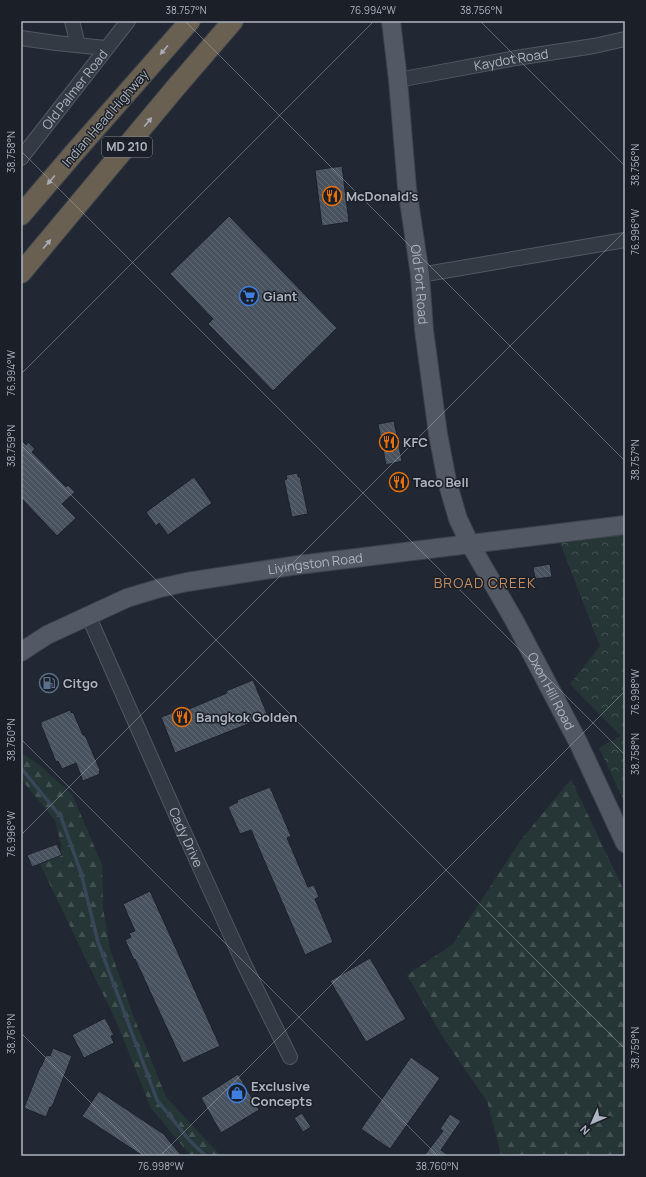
<svg xmlns="http://www.w3.org/2000/svg" width="646" height="1177" font-family="Manrope,sans-serif">
  <defs>
    <pattern id="forest-firs" width="22" height="20" patternUnits="userSpaceOnUse"><rect width="22" height="20" fill="#263636"/><path d="M5 1l3.5 6h-7zM16 11l3.5 6h-7z" fill="#435151"/></pattern>
    <pattern id="park-crowns" width="20" height="18" patternUnits="userSpaceOnUse"><rect width="20" height="18" fill="#263636"/><path d="M2 6a3 3 0 1 1 6 0M12 15a3 3 0 1 1 6 0" fill="none" stroke="#435151"/></pattern>
    <pattern id="building-back-hatch" width="6" height="6" patternUnits="userSpaceOnUse"><rect width="6" height="6" fill="#49525f"/><path d="M-1 5l2 2M0 0l6 6M5-1l2 2" fill="none" stroke="#616974"/></pattern>
  </defs>
  <rect width="100%" height="100%" fill="#212833"/>
  <path fill="url(#forest-firs)" d="M21,753L37,763L72,794L102,865L103,908L110,949L133,1015L166,1097L215,1150L223,1156H191L151,1108L117,1023L40,864L62,849L55,820L21,779Z
    M571,779L625,893V1156H501L500,1150L487,1101L444,1039L407,975L452,945L521,840Z"/>
  <path fill="url(#park-crowns)" d="M625,532V803L599,748L621,736L570,684L600,646L559,540Z"/>
  <g fill="none" stroke-linecap="round" stroke-linejoin="round">
    <path stroke="#38465a" stroke-width="3.5" d="M21,768L61,817L81,873L98,942L157,1100L190,1141L206,1156"/>
  </g>
  <path fill="url(#building-back-hatch)" stroke="#1c212a" d="M342,166L349,222L322,226L315,170Z
    M229,216L337,328L273,391L208,324L213,319L170,274Z
    M394,421L402,461L386,465L378,424Z
    M21,440L26,445L28,442L35,449L32,452L66,487L68,485L75,492L62,504L76,518L57,536L21,498Z
    M298,473V477H300L308,514L292,517L284,480L287,479L286,475Z
    M194,477L212,503L168,535L159,523L156,526L146,512Z
    M550,564L552,577L535,579L533,567Z
    M52,674L58,686L46,692L40,680Z
    M253,680L268,716L175,753L161,717L188,707L189,709L227,693L226,691Z
    M70,710L71,713L73,712L83,735H85L100,770L99,771L100,774L83,781L76,763L62,769L58,761L56,762L41,725V722Z
    M270,787L291,836L287,838L308,887L314,885L319,897L315,899L333,942L305,955L251,830L240,834L228,807L238,802L237,800Z
    M57,844L62,855L32,867L27,855Z
    M150,891L220,1046L183,1063L135,959L134,960L125,940L131,937L129,933L135,931L123,904Z
    M370,958L406,1019L366,1042L330,981Z
    M105,1018L114,1035L111,1036L114,1043L84,1058L72,1035Z
    M53,1048L72,1056L52,1107H50L46,1117L24,1108L40,1067H41L46,1055L50,1056Z
    M411,1057L440,1078L390,1149L361,1129Z
    M238,1074L259,1110L221,1133L201,1098Z
    M99,1091L165,1135V1136L182,1156H143L82,1116Z
    M302,1113L311,1127L303,1132L294,1118Z
    M450,1114L461,1121L441,1150L449,1156H424L443,1131L440,1129Z"/>
  <g fill="none" stroke-linecap="round" stroke-linejoin="round">
    <g stroke="#515862" stroke-width="16">
      <g id="minor">
        <path d="M72,21L78,45"/>
        <path d="M21,38L56,43L106,48"/>
        <path id="s1" d="M398,80L516,58L594,46L625,39"/>
        <path id="s2" d="M21,158L128,21"/>
        <path d="M420,275L625,240"/>
        <path id="s3" d="M88,615L178,819L243,962L290,1057"/>
      </g>
    </g>
    <g stroke="#3d434d" stroke-width="20">
      <g id="major">
        <path id="s4" d="M391,21L398,80L407,188L420,275L424,330L438,434L447,481L458,519L470,544L514,620L578,742L625,843"/>
        <path id="s5" d="M21,652L47,635L127,598L160,588L187,582L298,565L625,525"/>
      </g>
    </g>
    <g stroke="#3c424b" stroke-width="22">
      <path id="highway" d="M21,215L74,153L190,21
        M21,273L177,86L233,21"/>
    </g>
    <use href="#minor" stroke="#343a44" stroke-width="14"/>
    <use href="#major" stroke="#525964" stroke-width="18"/>
    <use href="#highway" stroke="#696052" stroke-width="20"/>
  </g>
  <defs><path id="oneway-solid" d="M-6-.8H1V-3.2L6.5 0L1 3.2V.8H-6Z"/></defs>
  <g fill="#a7acb6">
    <use href="#oneway-solid" transform="translate(164 50) rotate(131)"/>
    <use href="#oneway-solid" transform="translate(148 122) rotate(-50)"/>
    <use href="#oneway-solid" transform="translate(51 180) rotate(130)"/>
    <use href="#oneway-solid" transform="translate(47 244) rotate(-50)"/>
  </g>
  <path fill="none" stroke="#aeb5c1" stroke-width="1" stroke-opacity="0.45" d="M185,21L625,461M480,21L625,166M21,151L625,755M21,374L374,21M21,445L625,1049M21,739L438,1156M21,835L625,231M21,1033L144,1156M160,1156L625,691M621,1156L625,1152"/>
  <defs>
    <g id="restaurant-ring" transform="scale(1)"><circle r="9.5" fill="#1a1f28" stroke="#e8710a" stroke-width="1.5"/><path d="M-5-6h1v4h1v-4h1v4h1v-4h1v5L-1.5 .5V6h-2V.5L-5-1ZM5-6V6H3V1.5H1.5Q1.5-4 5-6Z" fill="#e8710a"/></g>
    <g id="supermarket-ring" transform="scale(1)"><circle r="9.5" fill="#1a1f28" stroke="#3f7fe0" stroke-width="1.5"/><path d="M-6-5.5h2.5l.6 2H6L4.5 2H-2.5L-4.4-4H-6ZM-1.5 3.2a1.3 1.3 0 1 0 .1 0ZM3 3.2a1.3 1.3 0 1 0 .1 0Z" fill="#3f7fe0"/></g>
    <g id="fuel-ring" transform="scale(1)"><circle r="9.5" fill="#1a1f28" stroke="#5c6f8a" stroke-width="1.5"/><path d="M-5.5-6h7V0h2V4h1.3V-2.5L3-4.5l.8-.8L6-3V5H2.5V1h-1V6h-7ZM-4.2-4.7v3.2H.2V-4.7Z" fill="#5c6f8a"/></g>
    <g id="shop-ring" transform="scale(1)"><circle r="9.5" fill="#1a1f28" stroke="#3f7fe0" stroke-width="1.5"/><path d="M-5-2.5h2.3a2.7 3.5 0 0 1 5.4 0H5L5.5 6h-11ZM-1.5-2.5h3a1.5 2.3 0 0 0-3 0Z" fill="#3f7fe0"/></g>
  </defs>
  <g fill-rule="evenodd">
    <use href="#restaurant-ring" x="332" y="196"/>
    <use href="#supermarket-ring" x="249" y="296"/>
    <use href="#restaurant-ring" x="389" y="442"/>
    <use href="#restaurant-ring" x="399" y="482"/>
    <use href="#fuel-ring" x="49" y="683"/>
    <use href="#restaurant-ring" x="182" y="717"/>
    <use href="#shop-ring" x="237" y="1093"/>
  </g>
  <g text-anchor="middle" stroke-width="3" stroke-linejoin="round" paint-order="stroke">
    <rect fill="#1a1f28" stroke="#828893" stroke-width="1" x="102" y="137" width="50" height="20" rx="3"/>
    <g font-size="12" font-weight="bold" fill="#aeb5c1">
      <text x="127" y="151">MD 210</text>
    </g>
    <g font-size="13" fill="#aeb5c1" stroke="#1a1f28">
      <text dy="5" stroke="none"><textPath href="#s1" startOffset="115">Kaydot Road</textPath></text>
      <text dy="5" stroke="none"><textPath href="#s2" startOffset="87">Old Palmer Road</textPath></text>
      <text transform="translate(105 118) rotate(-49)" y="5">Indian Head Highway</text>
      <text dy="5" stroke="none"><textPath href="#s4" startOffset="265">Old Fort Road</textPath></text>
      <text dy="5" stroke="none"><textPath href="#s5" startOffset="311">Livingston Road</textPath></text>
      <text dy="5" stroke="none"><textPath href="#s4" startOffset="699">Oxon Hill Road</textPath></text>
      <text dy="5" stroke="none"><textPath href="#s3" startOffset="243">Cady Drive</textPath></text>
    </g>
    <g font-size="13" font-weight="bold" fill="#aeb5c1" stroke="#1a1f28" text-anchor="start">
      <text x="346" y="201">McDonald's</text>
      <text x="263" y="301">Giant</text>
      <text x="403" y="447">KFC</text>
      <text x="413" y="487">Taco Bell</text>
      <text x="63" y="688">Citgo</text>
      <text x="196" y="722">Bangkok Golden</text>
      <text x="251" y="1091">Exclusive<tspan x="251" dy="15">Concepts</tspan></text>
    </g>
    <g font-size="14" letter-spacing="1" fill="#c58f64" stroke="#1a1f28">
      <text x="485" y="588">BROAD CREEK</text>
    </g>
  </g>
  <rect width="646" height="1177" fill="none" stroke="#1a1f28" stroke-width="44"/>
  <g transform="translate(592 1123) rotate(225)" stroke="#1a1f28" stroke-width="3" paint-order="stroke">
  <path d="M0-3L7 15L0 10L-7 15Z" fill="#aeb5c1"/>
  <text y="-6" font-size="11" font-weight="bold" text-anchor="middle" fill="#aeb5c1">N</text>
  </g>
  <rect x="22" y="22" width="602" height="1133" fill="none" stroke="#aeb5c1" stroke-width="1.5"/>
  <g font-size="10" text-anchor="middle" fill="#aeb5c1">
    <text x="186" y="14">38.757°N</text>
    <text x="373" y="14">76.994°W</text>
    <text x="481" y="14">38.756°N</text>
    <text transform="translate(11 152) rotate(-90)" y="4">38.758°N</text>
    <text transform="translate(635 165) rotate(-90)" y="4">38.756°N</text>
    <text transform="translate(635 232) rotate(-90)" y="4">76.996°W</text>
    <text transform="translate(11 373) rotate(-90)" y="4">76.994°W</text>
    <text transform="translate(11 446) rotate(-90)" y="4">38.759°N</text>
    <text transform="translate(635 460) rotate(-90)" y="4">38.757°N</text>
    <text transform="translate(635 692) rotate(-90)" y="4">76.998°W</text>
    <text transform="translate(11 740) rotate(-90)" y="4">38.760°N</text>
    <text transform="translate(635 754) rotate(-90)" y="4">38.758°N</text>
    <text transform="translate(11 834) rotate(-90)" y="4">76.996°W</text>
    <text transform="translate(11 1034) rotate(-90)" y="4">38.761°N</text>
    <text transform="translate(635 1048) rotate(-90)" y="4">38.759°N</text>
    <text x="161" y="1170">76.998°W</text>
    <text x="437" y="1170">38.760°N</text>
  </g>
</svg>
